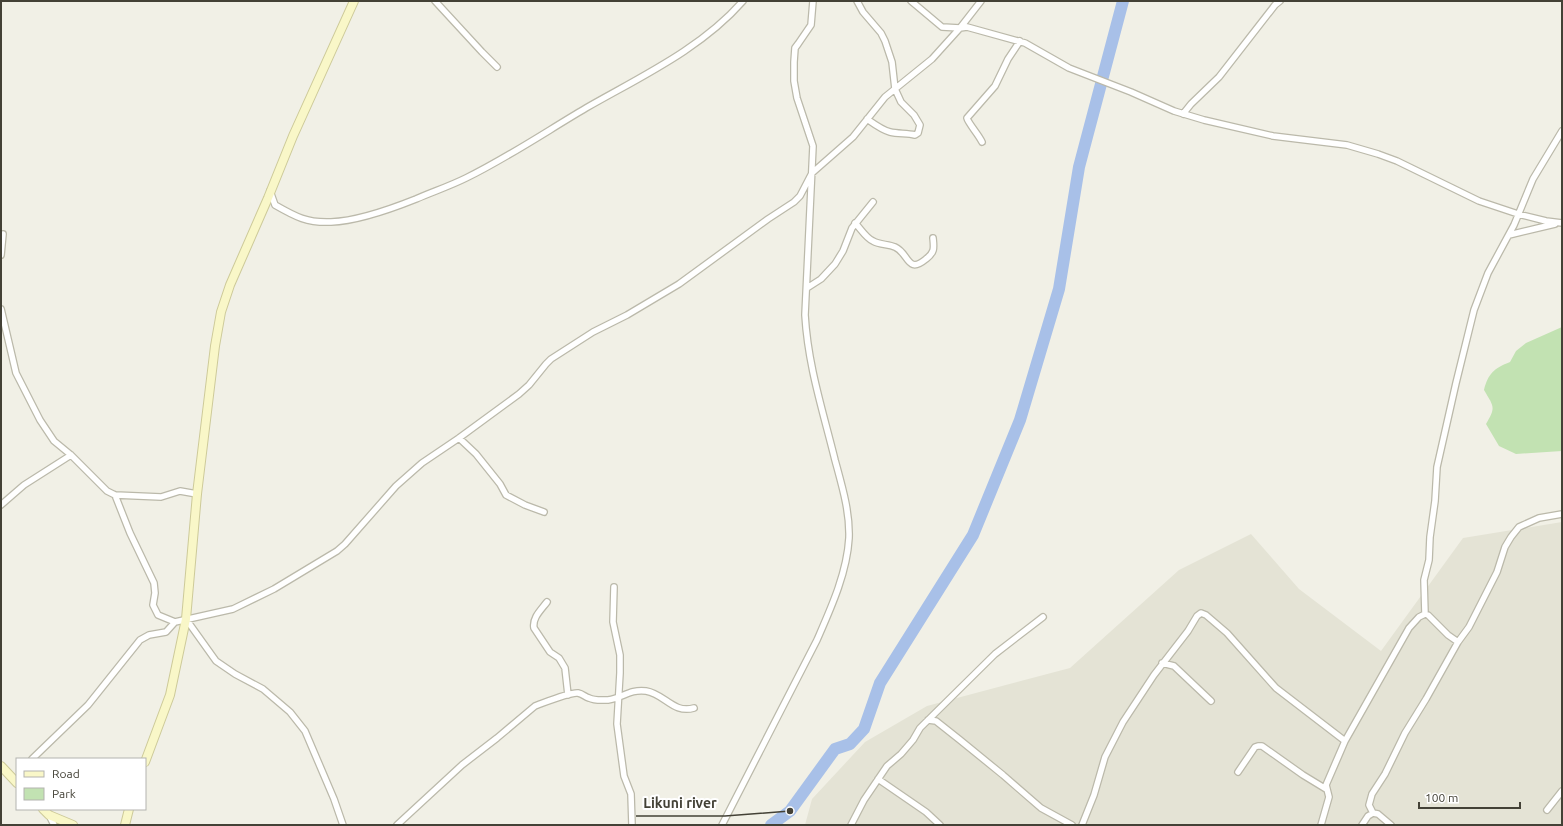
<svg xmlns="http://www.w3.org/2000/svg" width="1563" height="826" font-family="Ubuntu,sans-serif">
  <rect width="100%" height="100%" fill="#f1f0e6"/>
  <path fill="#e4e3d5" d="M1562,522V825H805L812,799L865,742L927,706L1070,668L1179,570L1251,534L1299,589L1381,651L1463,538Z"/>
  <path fill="#c2e2b2" d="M1562,327V451L1516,454L1499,446L1486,424C1496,407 1494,407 1484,390C1488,374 1494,368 1510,362L1516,351L1526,343Z"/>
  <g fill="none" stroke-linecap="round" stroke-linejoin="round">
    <path stroke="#a8c0e8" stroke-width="12" d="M771,825L790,811L835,749L850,744L864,729L880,683L973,535L1020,420L1059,289L1079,167L1123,1"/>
    <g stroke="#bbb9aa" stroke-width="8">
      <path id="street" d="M435,1L482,52L497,67
        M857,1L863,12L881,33L885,41L892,62L895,89L901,102L914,115L920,125L918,133L915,135C907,133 898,134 890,132C882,130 874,124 867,119
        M911,1L942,27L960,28L981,1
        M1183,114L1191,104L1219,77L1275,5L1280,1
        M982,142C979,135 968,123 967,118L995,86L1008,59L1020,41
        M270,191L275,205C296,217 307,223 331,222C358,221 391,209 416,199C432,192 450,186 466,178C507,158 547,131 586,108C640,77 701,49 743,1
        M855,223C861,229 866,238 873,241C880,245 888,244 895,247C909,253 907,275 926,259C935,252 934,248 933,238
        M1509,235L1555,224
        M1,255L3,234
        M807,288L821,279L835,264L843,251L852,228L873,202
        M1,309L16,373L40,420L54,441L71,455L107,491L115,495L161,497L180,491L197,494
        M459,438L476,454L500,484L506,495L525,505L544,512
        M115,495L130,533L154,583L155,593L153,605L158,615L175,622L233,609L274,589L337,551L345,544L396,486L422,463L459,438L519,394L529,385L546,364L551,359L593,332L627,315L679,284L768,219L794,202L800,196L812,173L853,137L885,97L932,59L960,28L967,27L1025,43L1069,68L1131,92L1174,111L1204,120L1273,136L1347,145L1378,154L1397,161L1479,201L1518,214L1546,221L1562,223
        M1,505L24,485L71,455
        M614,587L613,622L620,655V673L617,724L624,776L631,794L632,825
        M547,602C541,610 532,618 534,628L550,652L559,658L565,668L568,695
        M1425,614L1424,580L1429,560L1430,537L1435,501L1437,467L1456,383L1474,310L1488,273L1514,225L1533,179L1562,131
        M186,619L216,661L235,674L263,689L290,712L305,731L334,799L343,825
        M1162,663L1174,666L1211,701
        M928,720L936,721L960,740L1003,775L1041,808L1072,825
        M1345,741L1409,628L1419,617L1425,614L1428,615L1448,635L1458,642
        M32,759L88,705L140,640L149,635L166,632L175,622
        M1238,772L1255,747L1258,746H1262L1303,775L1326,789
        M878,779L926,812L940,825
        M1547,810L1562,791
        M1373,813L1369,805L1372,794L1385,774L1405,733L1426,699L1458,642L1469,627L1497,572L1505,547L1511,537L1519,527L1539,518L1562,514
        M49,815L54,825
        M397,825L462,765L497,738L535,706L540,704C548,701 571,692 578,693C583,694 585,697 589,698C595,701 602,700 608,700C623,698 629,689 646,691C665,694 673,714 694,708
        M722,825L817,640C831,608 847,573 849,538C850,512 842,486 835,460C823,411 808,366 805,315L813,146L797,98L794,81V62L795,48L798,44L811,25L813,1
        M851,825L864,800L887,766L901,754L913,740L920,728L995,654L1043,617
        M1082,825L1094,795L1105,757L1123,722L1154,675L1188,631L1197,616L1201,613L1206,615L1227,633L1276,688L1345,741L1326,785L1329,797L1321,825
        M1362,825L1368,816L1373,813L1378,814L1391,825"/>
    </g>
    <g stroke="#cdca99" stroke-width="10">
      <path id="secondary" d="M145,762L170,695L186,619L197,494L215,346L221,312L230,285L268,198L293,136L354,1
        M1,766L17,783
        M43,809L49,815L73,825
        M125,825L129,809"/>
    </g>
    <use href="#street" stroke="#fff" stroke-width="5.5"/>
    <use href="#secondary" stroke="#f9f7c8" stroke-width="8"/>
  </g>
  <path fill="none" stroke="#434136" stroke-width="1.5" d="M790 811L725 816H636"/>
  <circle fill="#434136" stroke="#fff" stroke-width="1.5" cx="790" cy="811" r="4"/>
  <g font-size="14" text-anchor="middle" font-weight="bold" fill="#434136" stroke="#fff" stroke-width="4" stroke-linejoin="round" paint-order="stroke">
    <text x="680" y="808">Likuni river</text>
  </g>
  <rect width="1563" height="826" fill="none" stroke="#434136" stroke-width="4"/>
  <rect x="16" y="758" width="130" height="52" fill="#ffffff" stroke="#b4b3af"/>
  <rect x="24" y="771" width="20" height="6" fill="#f9f7c8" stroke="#b4b3af"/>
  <text x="52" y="778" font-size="12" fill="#434136">Road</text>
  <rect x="24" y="788" width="20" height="12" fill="#c2e2b2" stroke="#b4b3af"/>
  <text x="52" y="798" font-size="12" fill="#434136">Park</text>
  <path d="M1419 802v6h101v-6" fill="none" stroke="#434136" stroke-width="2"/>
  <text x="1425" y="802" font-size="12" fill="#434136" stroke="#ffffff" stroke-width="3" paint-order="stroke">100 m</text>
</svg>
